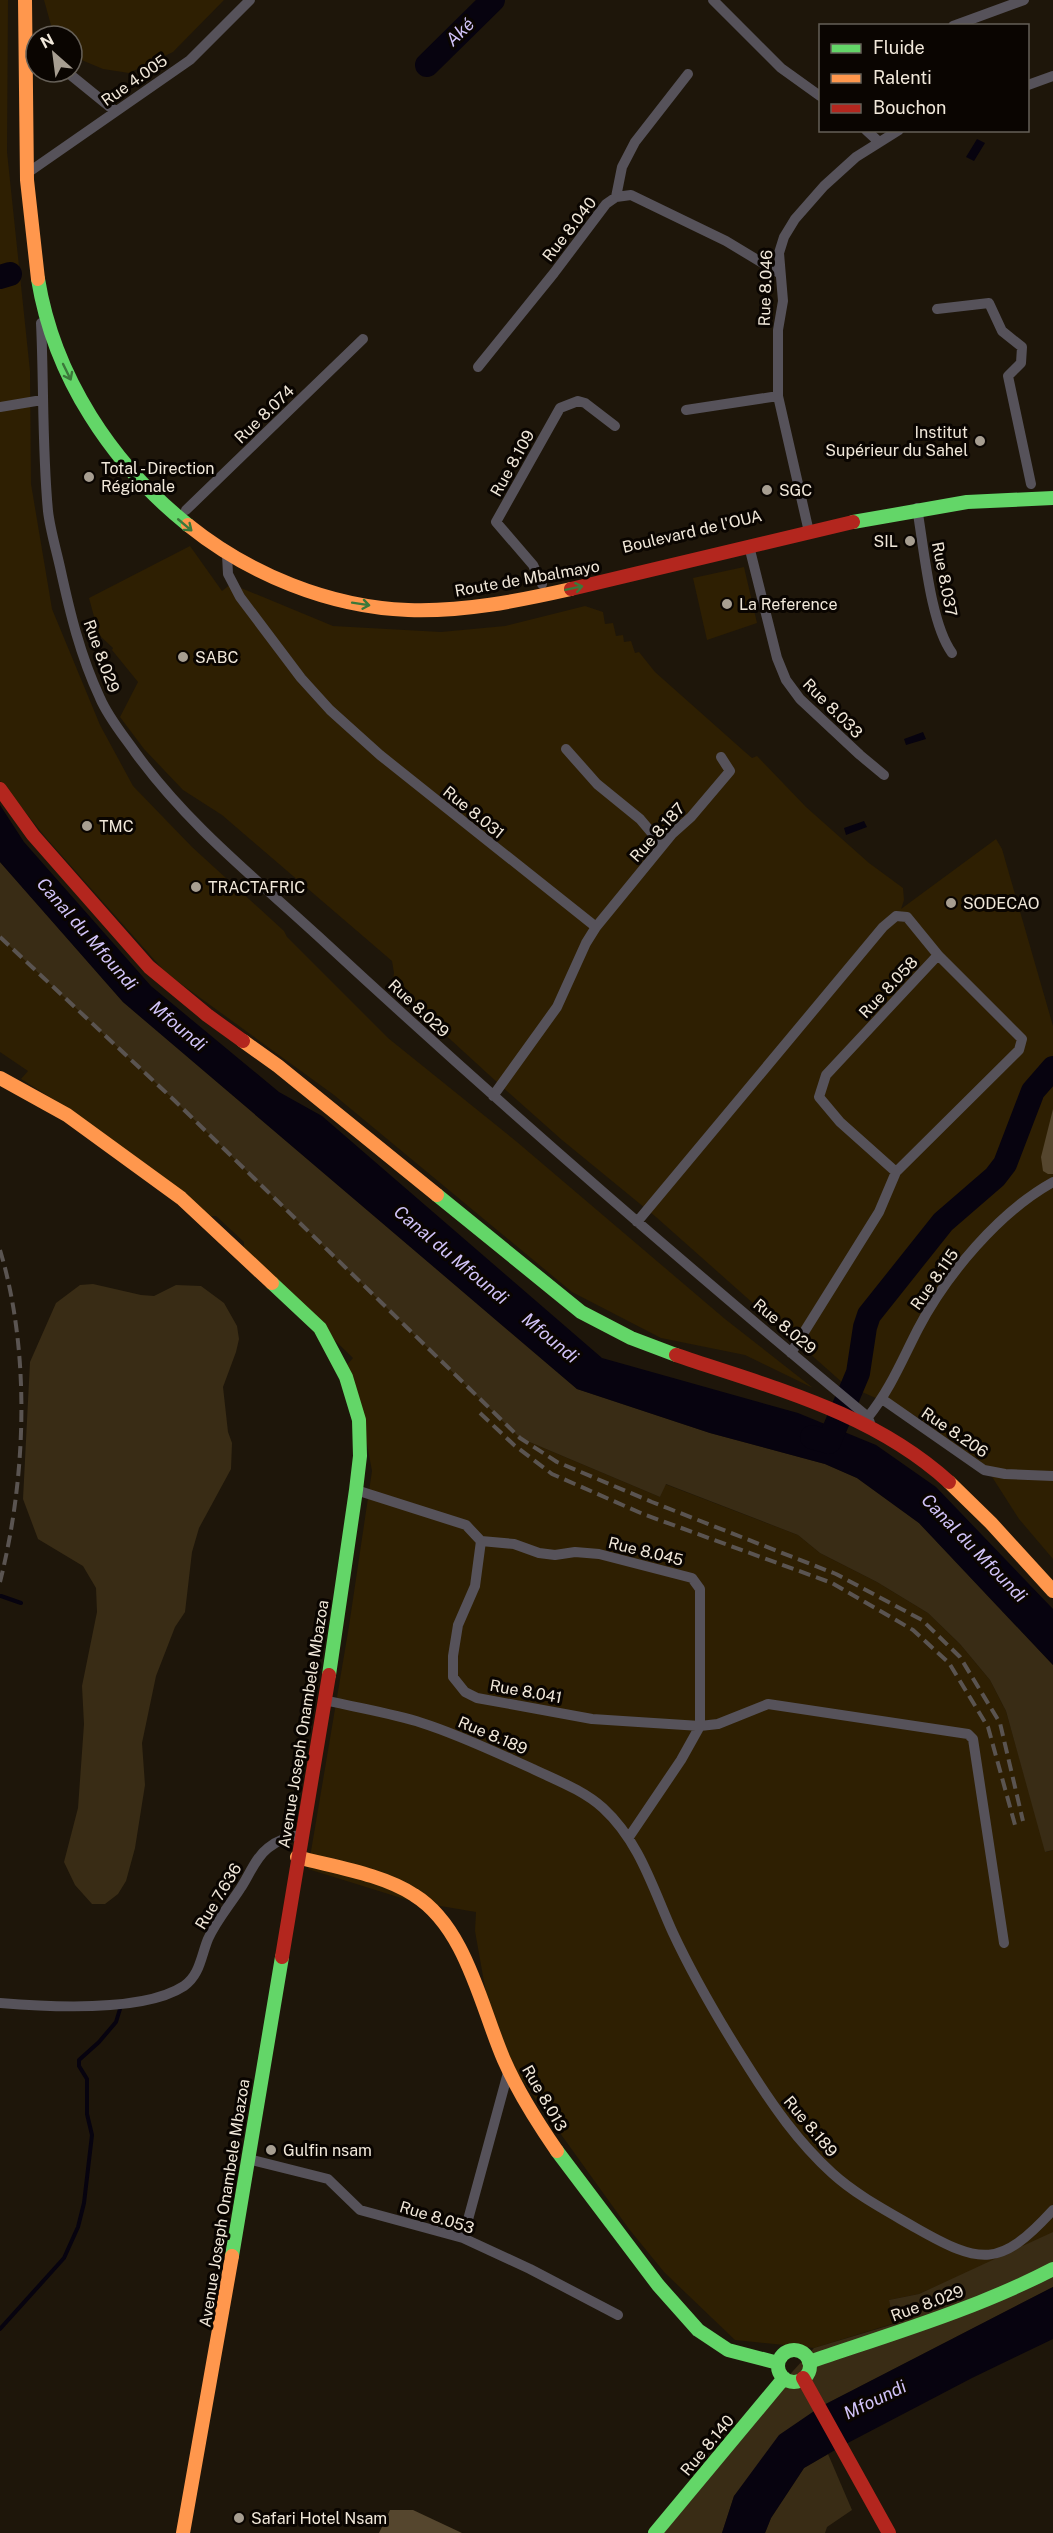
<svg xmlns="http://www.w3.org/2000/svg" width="1053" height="2533" font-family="'Public Sans',sans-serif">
  <rect width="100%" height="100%" fill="#1e160a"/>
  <path fill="#2e1f02" d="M0,0H8L7,152L30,371L31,484L52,609L100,725L133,786L192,847L284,931L287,937L388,1038L517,1142L725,1319L813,1388L745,1355L661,1338L572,1292L334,1095L166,973L47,839L0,781Z
    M44,0H224L173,52L129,73L103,69L72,56V36H54Z
    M190,546L222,591L236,580L241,588L333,626L441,632L505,626L585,606L603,612L605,624L613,623L616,636L623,635L624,642L631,641L635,653L639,652L655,672L745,752L752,758L757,756L806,807L869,863L903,888L904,900L901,909L996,839L1002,849L1053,1026V1559L1019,1519L987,1469L914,1415L844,1384L656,1217L562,1140L499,1084L392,986L394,973L392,961L222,815L183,790L144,749L120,717L138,682L112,650L113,648L99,635L89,598Z
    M744,567L757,623L707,640L693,578Z
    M0,937L175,1101L520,1438L660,1497L665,1484L798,1535L820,1553L877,1582L928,1613L960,1644L990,1680L1006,1711L1046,1852L1053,1850V2232L1051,2235L919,2294L889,2300L895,2323L814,2348L735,2340L664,2272L629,2229L519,2076L492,2027L475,1931L476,1912L411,1901L308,1869L349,1626L372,1471L367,1444L346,1366L353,1358L244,1252V1242L216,1216H205L75,1113L21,1079L28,1071L0,1052Z"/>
  <path fill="#392c15" d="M0,862L123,1002L577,1389L710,1433L825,1464L857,1478L919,1523L1053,1665V1850L1045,1852L1006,1711L990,1680L960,1644L928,1613L877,1582L820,1553L798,1535L666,1484L660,1497L520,1438L175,1101L0,937Z
    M93,1284L141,1295L154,1296L176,1285L201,1286L224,1303L237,1326L239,1339L236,1352L223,1387L228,1432L232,1443L231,1469L199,1528L192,1552L185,1612L175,1627L156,1676L142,1743L145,1785L135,1848L126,1881L118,1894L105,1904H92L75,1885L64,1862L78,1808L84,1724L82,1686L97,1612L96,1588L83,1566L38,1539L23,1499L30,1362L56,1303L80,1285Z
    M1053,2232V2287L820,2407L734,2496L722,2533H655L753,2415L814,2348L894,2324L889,2300L919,2294Z
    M828,2454L852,2510L827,2527L825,2533H765L771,2518L804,2468Z"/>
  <path fill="#55462e" d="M1053,1109V1174H1048L1043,1171L1041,1157Z
    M390,2510H413L462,2533H379Z"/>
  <path fill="#07030f" d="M977,139L985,143L974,161L966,157Z
    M923,732L926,739L906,745L904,739Z
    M0,805L24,842L151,986L279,1092L322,1116L602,1358L798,1413L876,1445L936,1487L1053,1609V1665L919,1523L857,1478L825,1464L710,1433L577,1389L123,1002L0,862Z
    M864,821L867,827L846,835L844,828Z
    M1053,2287V2339L972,2378L842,2446L804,2468L771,2518L765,2533H722L734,2496L779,2435L820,2407Z"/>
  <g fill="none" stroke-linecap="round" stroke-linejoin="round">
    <path stroke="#07030f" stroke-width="4" d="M1,1596L21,1603
      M0,2329L64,2258L78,2227L84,2203L92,2135L87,2114V2079L79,2066V2060L99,2042L116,2022L120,2009"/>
    <path stroke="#07030f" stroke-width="24" d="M427,65L493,0
      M0,277L10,274
      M812,1437L829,1442L858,1373L865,1327L869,1315L943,1222L995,1177L1005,1164L1033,1091L1053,1068"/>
    <path stroke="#56525a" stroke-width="10" d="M713,0L781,68L820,96
      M953,26L1024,0
      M67,72L115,111
      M1028,85L1053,76
      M866,130L879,142
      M26,174L190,60L250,0
      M616,197L622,167L635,142L688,74
      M937,309L989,303L1002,331L1022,347L1021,363L1008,376L1031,484
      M41,323C44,385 42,448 48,511C50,529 56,549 60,567C70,613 80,655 100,698C108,717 123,735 135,752C187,824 254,877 318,936C497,1102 680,1261 868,1417L871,1426
      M478,367L554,273L606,204L616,197L631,195L726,241L779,273
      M0,407L42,400
      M686,410L778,396
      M917,508C924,547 930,623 952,653
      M186,510L363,339
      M809,532L778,396V330L783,301L779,253L784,237L795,219L824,186L856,157L899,130
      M749,546L777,658L786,680L800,699L860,755L884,775
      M227,555L228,574L240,597L301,678L330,710L380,755L596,927L586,943L557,1007L493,1096
      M542,584L533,565L496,522L560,408L578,401L585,403L615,426
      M566,749L597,784L640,819L662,845
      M596,927L672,834L691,817L730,771L721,757
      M896,1172L1019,1050L1022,1039L938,955
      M637,1222L883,927L896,916L907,917L938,955L826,1075L819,1097L840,1122L896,1172L879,1212L791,1353
      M882,1399L984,1470L1005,1474L1053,1476
      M868,1417C890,1390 902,1360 918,1329C946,1275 999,1212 1053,1182
      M356,1490L466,1525L481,1541L475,1586L458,1625L453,1656V1677L465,1692L477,1698L592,1719L700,1726V1589L692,1578L599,1554L575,1552L555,1555L539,1553L514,1544L481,1541
      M325,1700C357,1708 391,1713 422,1723C460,1735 497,1753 533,1769C556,1780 583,1790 603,1808C640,1842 653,1889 673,1933C695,1980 721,2024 749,2068C773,2106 798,2142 832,2173C856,2195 887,2211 916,2228C981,2265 1000,2268 1053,2210
      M629,1837L681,1760L700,1726L718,1724L768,1704L968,1734L973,1739L1004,1943
      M0,2003C48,2007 143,2013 184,1986C200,1975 201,1956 208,1939C216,1921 229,1906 240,1889C249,1876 255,1858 268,1848C278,1840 289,1836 301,1835
      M248,2159L328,2179L360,2210L463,2238L530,2269L618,2315
      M463,2238L509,2069"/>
    <path stroke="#63d668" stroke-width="14" d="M38,279C54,377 112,464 188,525
      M853,522L967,502L1053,498
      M437,1195L581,1312L631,1338L676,1355
      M272,1283L320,1328L346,1377L359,1420L360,1456L356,1490L329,1675
      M557,2151L658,2285L698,2330L728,2350L778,2363
      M232,2256L282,1957
      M778 2366a16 16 0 1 1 32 0a16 16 0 1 1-32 0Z
      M809,2362C891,2334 976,2309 1053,2269
      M655,2533L784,2378"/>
    <path stroke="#ff974d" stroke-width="14" d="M25,0L27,180L38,279
      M188,525C249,574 329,607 408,610C463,612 518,601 571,589
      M243,1041L278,1066L437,1195
      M0,1078L67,1115L181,1198L272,1283
      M949,1482L991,1523L1053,1591
      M297,1857C334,1867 382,1874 414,1895C466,1927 481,2007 504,2060C518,2092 537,2122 557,2151
      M183,2533L232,2256"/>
    <path stroke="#b3261e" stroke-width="14" d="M571,589L853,522
      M0,789L33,835L149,967L207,1015L243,1041
      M676,1355C773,1388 872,1412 949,1482
      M282,1957L329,1675
      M803,2378L889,2533"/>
    <path stroke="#5a5451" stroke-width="4" stroke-dasharray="12 6" stroke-linecap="butt" d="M0,937L175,1101L520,1438L557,1462L652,1502L836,1574L922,1620L960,1657L1000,1723L1023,1821
      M0,1250C31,1353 26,1479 0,1582
      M480,1413L514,1445L552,1474L643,1514L832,1583L913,1630L949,1663L988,1727L1015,1825"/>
  </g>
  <defs><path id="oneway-shaft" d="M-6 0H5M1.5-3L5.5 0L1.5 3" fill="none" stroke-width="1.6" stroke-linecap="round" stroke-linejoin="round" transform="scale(1.5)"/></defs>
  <g stroke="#3b783a">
    <use href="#oneway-shaft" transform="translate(67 372) rotate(64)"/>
    <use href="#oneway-shaft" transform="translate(185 525) rotate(40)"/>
    <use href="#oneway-shaft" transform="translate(574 588) rotate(-12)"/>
    <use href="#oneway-shaft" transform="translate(361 604) rotate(9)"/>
  </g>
  <g fill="#a79e91" stroke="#0a0501" stroke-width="2">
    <circle cx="980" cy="441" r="6"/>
    <circle cx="89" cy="477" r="6"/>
    <circle cx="767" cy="490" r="6"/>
    <circle cx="910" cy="541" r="6"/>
    <circle cx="727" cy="604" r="6"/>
    <circle cx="183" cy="657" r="6"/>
    <circle cx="87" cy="826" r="6"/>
    <circle cx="196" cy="887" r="6"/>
    <circle cx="951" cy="903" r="6"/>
    <circle cx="271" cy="2150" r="6"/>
    <circle cx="239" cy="2518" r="6"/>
  </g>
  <g text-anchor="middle" stroke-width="6" stroke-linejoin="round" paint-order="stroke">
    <g font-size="16" fill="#f1e8da" stroke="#0a0501">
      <text transform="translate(134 80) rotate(-35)" y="6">Rue 4.005</text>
      <text transform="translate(569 229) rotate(-52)" y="6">Rue 8.040</text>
      <text transform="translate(765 288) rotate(-88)" y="6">Rue 8.046</text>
      <text transform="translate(264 414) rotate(-44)" y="6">Rue 8.074</text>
      <text transform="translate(512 463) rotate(-61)" y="6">Rue 8.109</text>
      <text transform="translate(692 531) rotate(-13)" y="6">Boulevard de l'OUA</text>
      <text transform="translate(527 578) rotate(-10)" y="6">Route de Mbalmayo</text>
      <text transform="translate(945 579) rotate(79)" y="6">Rue 8.037</text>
      <text transform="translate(102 656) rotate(70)" y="6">Rue 8.029</text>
      <text transform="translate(833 708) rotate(45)" y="6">Rue 8.033</text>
      <text transform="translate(474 812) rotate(39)" y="6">Rue 8.031</text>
      <text transform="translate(657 832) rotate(-48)" y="6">Rue 8.187</text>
      <text transform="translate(888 987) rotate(-47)" y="6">Rue 8.058</text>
      <text transform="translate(419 1008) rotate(43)" y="6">Rue 8.029</text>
      <text transform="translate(934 1279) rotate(-55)" y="6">Rue 8.115</text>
      <text transform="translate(785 1326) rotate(40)" y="6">Rue 8.029</text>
      <text transform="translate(955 1432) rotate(34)" y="6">Rue 8.206</text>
      <text transform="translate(646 1551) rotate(14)" y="6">Rue 8.045</text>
      <text transform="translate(526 1691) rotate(10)" y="6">Rue 8.041</text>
      <text transform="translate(303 1724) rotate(-81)" y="6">Avenue Joseph Onambele Mbazoa</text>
      <text transform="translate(493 1735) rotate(23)" y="6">Rue 8.189</text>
      <text transform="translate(218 1896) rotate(-59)" y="6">Rue 7.636</text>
      <text transform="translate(545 2098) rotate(60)" y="6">Rue 8.013</text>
      <text transform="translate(811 2126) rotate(50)" y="6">Rue 8.189</text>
      <text transform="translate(224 2203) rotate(-81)" y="6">Avenue Joseph Onambele Mbazoa</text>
      <text transform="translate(437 2217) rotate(17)" y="6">Rue 8.053</text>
      <text transform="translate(927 2303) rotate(-20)" y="6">Rue 8.029</text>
      <text transform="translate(707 2445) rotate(-50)" y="6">Rue 8.140</text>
    </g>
    <g font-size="16" fill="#f1e8da" stroke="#0a0501" text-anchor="start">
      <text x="968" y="438" text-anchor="end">Institut<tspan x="968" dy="18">Supérieur du Sahel</tspan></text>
      <text x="101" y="474">Total - Direction<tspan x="101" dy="18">Régionale</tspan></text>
      <text x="779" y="496">SGC</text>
      <text x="898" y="547" text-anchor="end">SIL</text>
      <text x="739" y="610">La Reference</text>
      <text x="195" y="663">SABC</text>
      <text x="99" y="832">TMC</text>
      <text x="208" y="893">TRACTAFRIC</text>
      <text x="963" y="909">SODECAO</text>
      <text x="283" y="2156">Gulfin nsam</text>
      <text x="251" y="2524">Safari Hotel Nsam</text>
    </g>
    <g font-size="18" font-style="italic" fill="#d1c3f8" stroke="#0a0501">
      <text transform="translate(460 32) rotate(-44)" y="6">Aké</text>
      <text transform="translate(87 934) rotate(49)" y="6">Canal du Mfoundi</text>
      <text transform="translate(178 1026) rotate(40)" y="6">Mfoundi</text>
      <text transform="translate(451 1255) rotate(40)" y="6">Canal du Mfoundi</text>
      <text transform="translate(550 1338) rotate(40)" y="6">Mfoundi</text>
      <text transform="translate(974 1548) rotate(46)" y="6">Canal du Mfoundi</text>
      <text transform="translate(875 2400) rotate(-26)" y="6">Mfoundi</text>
    </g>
  </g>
  <rect x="819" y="24" width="210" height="108" fill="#0a0501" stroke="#666058" stroke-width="1.5"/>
  <rect x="831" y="44" width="30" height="9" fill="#63d668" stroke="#666058" stroke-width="1.5"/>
  <text x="873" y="54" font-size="18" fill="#f1e8da">Fluide</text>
  <rect x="831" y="74" width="30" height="9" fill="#ff974d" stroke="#666058" stroke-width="1.5"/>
  <text x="873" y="84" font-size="18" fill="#f1e8da">Ralenti</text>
  <rect x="831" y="104" width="30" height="9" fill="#b3261e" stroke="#666058" stroke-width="1.5"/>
  <text x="873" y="114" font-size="18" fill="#f1e8da">Bouchon</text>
  <g transform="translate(54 54) rotate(332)"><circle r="28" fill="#0a0501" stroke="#666058" stroke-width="1.5"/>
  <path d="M0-4.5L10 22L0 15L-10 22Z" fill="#a79e91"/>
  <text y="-9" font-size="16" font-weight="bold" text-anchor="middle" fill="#f1e8da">N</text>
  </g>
</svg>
